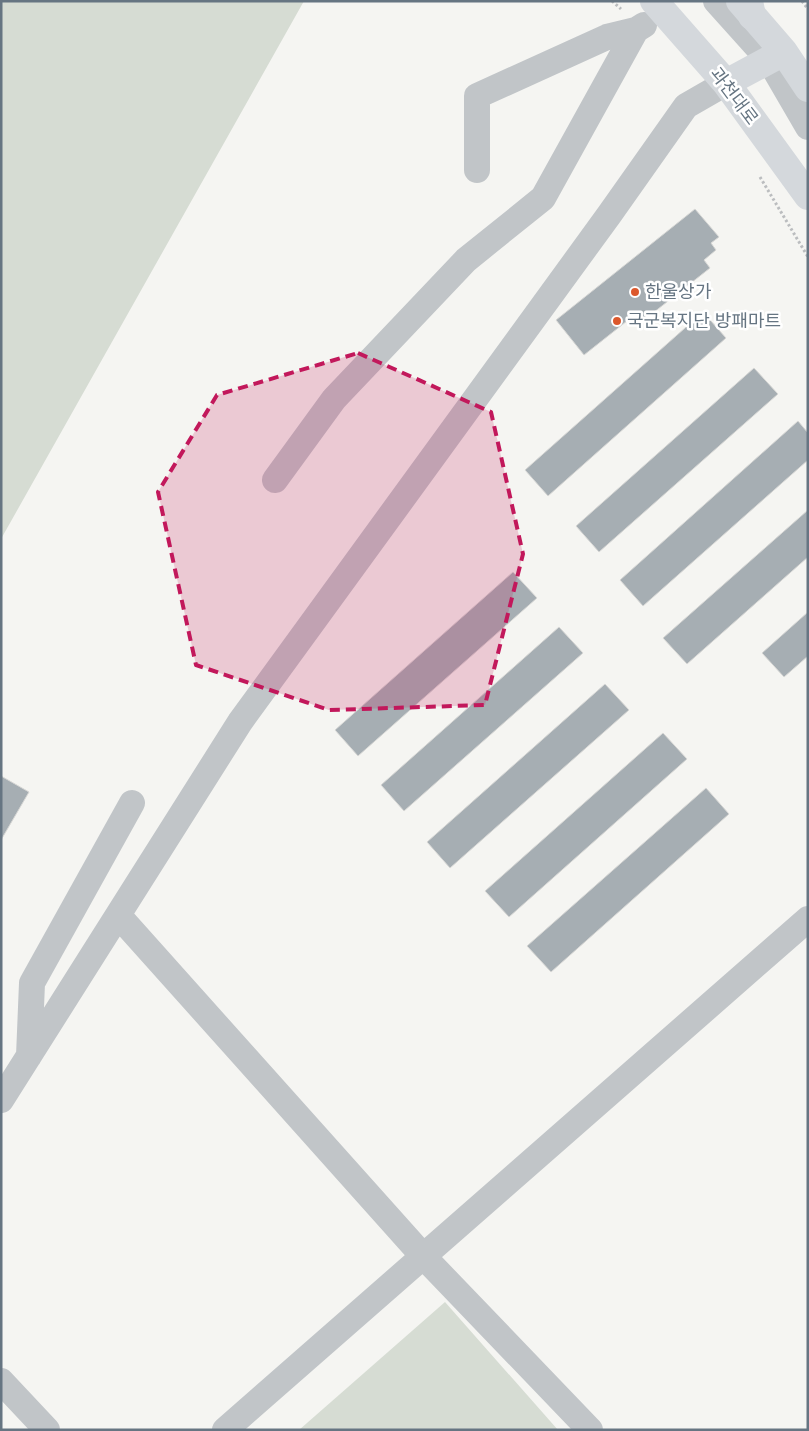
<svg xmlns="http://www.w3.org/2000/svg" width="809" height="1431" font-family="Helvetica,'Noto Sans KR',sans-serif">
  <rect width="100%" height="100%" fill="#f5f5f2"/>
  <path fill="#d6dcd3" d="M1,1H304L1,539Z
    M445,1302L558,1430H299Z"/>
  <path fill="#a6aeb3" stroke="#d7d7d5" d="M695,209L719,237L711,243L716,250L704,260L710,268L639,324L632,317L584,355L556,320Z
    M703,312L726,338L548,496L525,470Z
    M754,368L778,394L599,552L576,526Z
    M798,421L808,433V460L643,606L620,580Z
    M808,510V557L687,664L663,638Z
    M513,572L537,598L358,756L335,730Z
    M808,612V656L784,677L762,653Z
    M559,627L583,653L404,811L381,785Z
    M605,684L629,710L450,868L427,842Z
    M663,733L687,759L509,917L485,891Z
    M1,776L29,792L1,840Z
    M706,788L729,814L551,972L527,946Z"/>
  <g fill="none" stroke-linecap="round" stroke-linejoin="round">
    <path stroke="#bbbdbf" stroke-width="3" stroke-dasharray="2.5 2.5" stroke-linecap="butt" d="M612,1L621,9
      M802,1L808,9
      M760,177L808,257"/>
    <path stroke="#c1c5c8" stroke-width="26" d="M716,1L769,60L808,127
      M477,170V96L607,37L636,30L644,25
      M275,480L334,399L466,260L543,198L636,30
      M118,915L423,1256L590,1430
      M29,1056L32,983L132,803
      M1,1100L240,722L609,215L686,106L726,83
      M1,1381L47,1430
      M225,1430L808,919"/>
    <path stroke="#d4d8dc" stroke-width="28" d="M654,1L726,83L808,196
      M740,1L784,52L808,88
      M726,83L784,52"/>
    <path stroke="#d4d8dc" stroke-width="28" d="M749,1L752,16"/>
  </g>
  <path fill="#c2185b" fill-opacity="0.2" stroke="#c2185b" stroke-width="4" stroke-dasharray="10 6" stroke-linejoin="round" d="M358,353L491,412L523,554L485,705L329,710L196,665L158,492L217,395Z"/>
  <g fill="#dc582c" stroke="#fff" stroke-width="2">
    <circle cx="635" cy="292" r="5"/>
    <circle cx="617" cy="321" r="5"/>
  </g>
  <g text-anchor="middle" stroke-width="5" stroke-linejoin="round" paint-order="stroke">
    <g font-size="18" fill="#667582" stroke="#fff">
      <text transform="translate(734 96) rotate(53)" y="6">과천대로</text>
    </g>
    <g font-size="18" fill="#667582" stroke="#fff" text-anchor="start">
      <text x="645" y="298">한울상가</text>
      <text x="627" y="327">국군복지단 방패마트</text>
    </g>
  </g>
  <rect width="809" height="1431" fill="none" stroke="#667582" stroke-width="5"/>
</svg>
